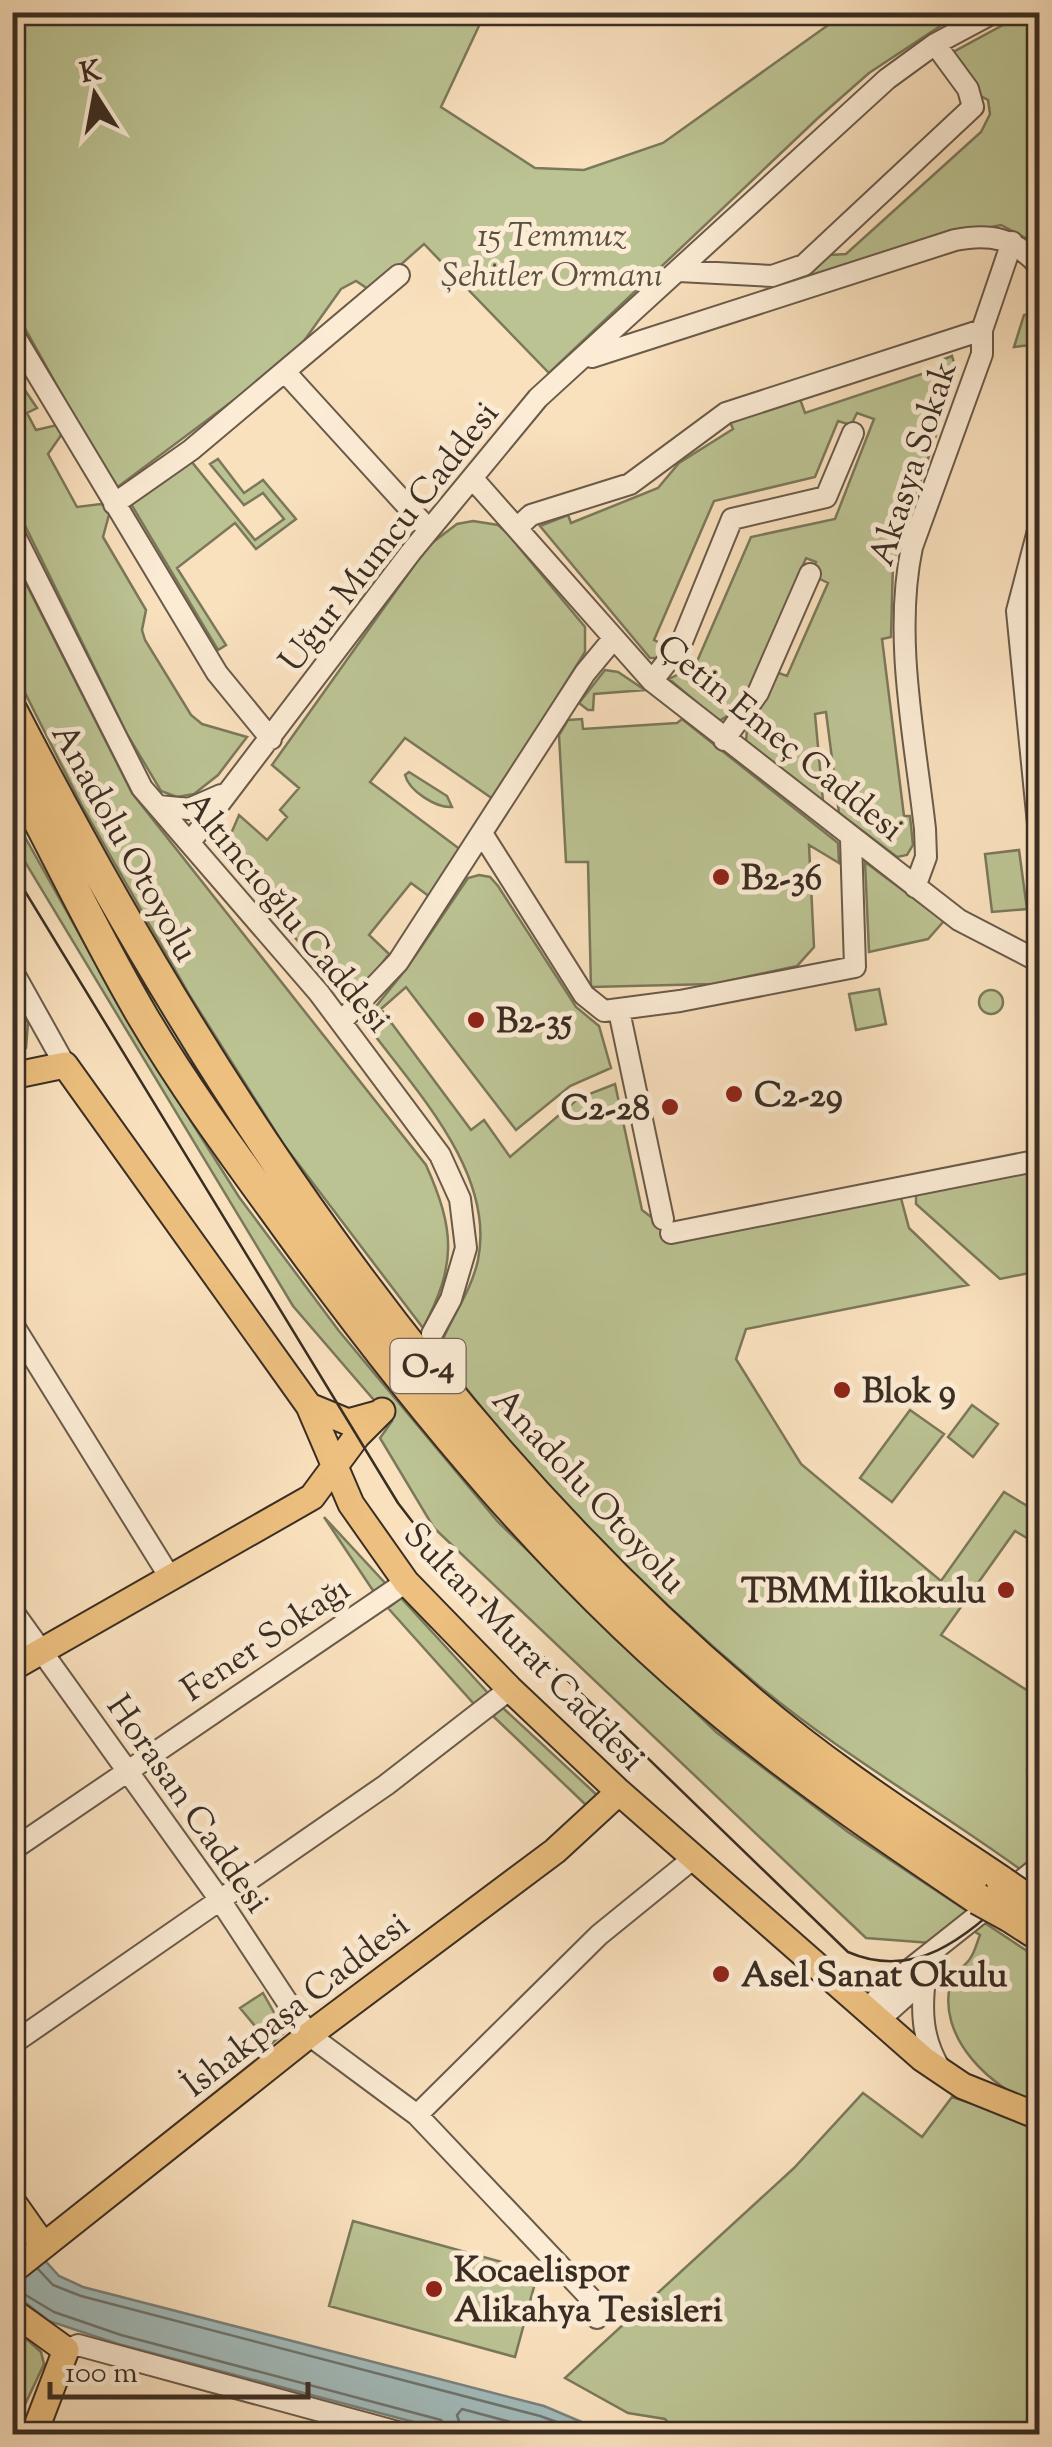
<svg xmlns="http://www.w3.org/2000/svg" width="1052" height="2447" font-family="'Sorts Mill Goudy',serif">
  <rect width="100%" height="100%" fill="#fae1be"/>
  <filter id="stains"><feTurbulence type="fractalNoise" baseFrequency=".002" numOctaves="4"/><feColorMatrix values="0 0 0 0 .2 0 0 0 0 .09 0 0 0 0 .02 0 0 0 .5 -.17"/></filter>
  <radialGradient id="worn" r=".72"><stop offset=".6" stop-color="#630" stop-opacity="0"/><stop offset="1" stop-color="#630" stop-opacity=".3"/></radialGradient>
  <path fill="#bcc393" stroke="#7b785b" stroke-width="2.5" d="M13,13H485L441,107L535,168L584,170L663,143L845,13H960L869,73L818,118L549,373L424,244L371,291L356,281L341,289L294,355L115,489L13,307Z
    M1025,13H1039V245L1001,225L948,236L798,284L830,255L846,254L981,132L990,114L988,100L968,89L944,57Z
    M1039,312V344L1014,347L1024,315Z
    M952,356L957,373L893,562L891,637L882,639L904,816H910L913,845L907,855L897,857L839,813L826,712L815,714L823,801L746,742L747,728L776,672L787,676L828,583L810,574L816,562L806,558L744,706L719,721L669,679L685,671L692,673L751,537L835,519L874,419L857,413L851,425L838,421L815,477L714,501L654,640L662,644L658,658H650L540,526L568,515L571,523L658,488L679,463L733,429L729,419L800,399L805,413L940,368L939,361Z
    M12,371L37,408L27,413L36,430L57,425L64,431L48,454L77,507L101,504L110,511L103,537L146,610L142,630L145,640L191,715L202,724L247,737L218,775L194,794L177,797L161,791L127,734L13,501Z
    M218,459L244,493L263,480L296,519L256,549L235,523L177,568L226,645L218,650L131,504L191,461L255,540L284,519L263,493L244,505L210,464Z
    M473,521L498,525L506,532L585,627V652L493,799L405,738L370,782L461,850L430,897L411,883L369,935L389,954L368,982L345,996L231,863L225,848L239,815L267,840L287,817L280,810L299,788L272,765L428,546L457,524Z
    M12,556L132,793L426,1165C455,1230 457,1264 423,1328L284,1145L190,996L81,804L13,669Z
    M605,670L618,672L645,690L594,694L593,710H588L579,703Z
    M582,719L583,729L677,723L682,719L838,843L839,863L809,845L814,947L797,966L713,984L591,987L588,862H566L559,735L568,720Z
    M409,772L447,796L452,807C436,808 409,791 405,775Z
    M12,814L132,1028L239,1197L339,1331L498,1522L716,1732L848,1832L1039,1959V2105C992,2090 935,2037 951,1981C955,1969 966,1967 971,1957C975,1951 977,1942 980,1935L959,1922L931,1943L866,1938L434,1528L380,1438L392,1421L293,1306L13,842Z
    M1019,850L1027,909L992,912L985,854Z
    M865,862L944,921L928,939L869,952Z
    M479,875L490,877L498,886L576,1007L599,1026L611,1068L570,1086L516,1130L406,987L381,1009L471,1130L484,1120L510,1157L579,1098L615,1084L642,1210L672,1233L898,1187L909,1228L968,1285L746,1329L736,1359L801,1464L941,1581L1004,1492L1039,1513V1545L1015,1531L941,1635L1039,1698L1030,1724L1027,1771L1039,1772V1851L1021,1868L1039,1869V1883C948,1815 847,1759 759,1686C647,1592 524,1469 438,1351C449,1320 471,1293 478,1260C496,1171 412,1087 364,1021L407,968L468,878Z
    M879,989L886,1024L856,1030L849,994Z
    M979 1002a12 12 0 1 1 24 0a12 12 0 1 1-24 0Z
    M12,991L28,1023L26,1048L13,1060Z
    M1039,1160V1271L1000,1279L916,1204V1184Z
    M972,1405L998,1424L973,1457L948,1437Z
    M910,1410L944,1434L892,1502L860,1478Z
    M324,1517L386,1584L374,1592Z
    M401,1598L488,1693L474,1704L388,1608Z
    M503,1708L598,1796L586,1805L493,1716Z
    M263,1993L285,2032L261,2053L255,2045L264,2037L240,2008Z
    M863,2093L922,2137L952,2097L1039,2125V2434H678L665,2419L628,2413L565,2378L794,2168Z
    M353,2221L538,2272L515,2357L329,2306Z
    M13,2327L41,2352L44,2364L13,2430Z"/>
  <path fill="#a2bbbb" stroke="#78827e" stroke-width="2.5" d="M12,2224L59,2276L83,2287L544,2406L610,2434H459L118,2344L49,2321L13,2293Z"/>
  <g fill="none" stroke-linecap="round" stroke-linejoin="round">
    <path stroke="#6e746f" stroke-width="2.5" d="M38,2269L53,2285L81,2296L540,2416L590,2434
      M12,2287L54,2312L121,2335L441,2420L450,2434
      M463,2434L457,2415L462,2409L555,2434"/>
    <g stroke="#6a5a4a" stroke-width="24">
      <path id="minor" d="M679,271L772,276L804,265L973,107L968,89L935,44
        M12,332L217,673L271,739
        M592,357L955,240C991,233 1015,238 1040,267
        M286,373L429,530
        M473,479L652,681L959,920L1040,962
        M114,504L191,450L399,275
        M1040,523L1017,611L1040,844
        M519,526L531,515L630,484L726,413L982,330
        M12,530L142,788L319,993L440,1155L460,1199L466,1248L451,1299L432,1334
        M652,681L681,644L732,519L826,497L853,433
        M724,740L758,693L810,574
        M159,806L189,809L221,795
        M483,835L584,995L604,1011L680,1001L855,967L851,839
        M191,841L411,552L538,398L887,79L935,44L995,12
        M915,887L926,857L925,829C915,739 893,637 912,547L982,354V330L1012,242
        M12,970L65,1065
        M619,1011L663,1219
        M341,1022L398,962L585,673L614,638
        M671,1233L1040,1160
        M12,1323L171,1579
        M12,1610L220,1900L309,2035L417,2115L597,2305V2318
        M12,1850L406,1582
        M925,1978C921,2011 922,2038 939,2067
        M868,2008L895,1981L1040,1866
        M880,2019L938,1967
        M12,2044L386,1785L510,1689
        M417,2115L599,1935L695,1857
        M66,2350L78,2345L405,2434"/>
    </g>
    <g stroke="#3a2d23" stroke-width="29">
      <path id="major" d="M12,1076L65,1065L309,1406L351,1504L406,1582L510,1689L619,1792L923,2059L963,2086L1040,2117
        M309,1406L348,1422L377,1414
        M12,1668L312,1497L357,1436L382,1411
        M12,2201L43,2245
        M12,2271L309,2035L555,1851L619,1792
        M12,2311L66,2350L34,2434"/>
    </g>
    <g stroke="#3a2d23" stroke-width="34">
      <path id="highway" d="M12,711C200,1076 429,1426 743,1695C823,1765 914,1823 1002,1882
        M12,770C56,852 96,937 143,1017C186,1090 238,1160 288,1229C416,1405 558,1579 727,1717C807,1783 892,1841 978,1899
        M1009,1916L1040,1936"/>
    </g>
    <use href="#minor" stroke="#fcecd5" stroke-width="20"/>
    <use href="#major" stroke="#edc07f" stroke-width="25"/>
    <use href="#highway" stroke="#edc07f" stroke-width="30"/>
    <path stroke="#3a2d23" stroke-width="2.5" d="M12,870L398,1503L438,1555L848,1952C929,1987 983,1917 1040,1870"/>
    <g stroke="#3a2d23" stroke-width="34" stroke-linecap="butt">
      <path id="highway-bridge" d="M1002,1882L1028,1900
        M978,1899L1009,1916"/>
    </g>
    <use href="#highway-bridge" stroke="#edc07f" stroke-width="30"/>
  </g>
  <g fill="#8f2418" stroke="#fcecd5" stroke-width="4">
    <circle cx="721" cy="877" r="10"/>
    <circle cx="476" cy="1020" r="10"/>
    <circle cx="734" cy="1094" r="10"/>
    <circle cx="670" cy="1107" r="10"/>
    <circle cx="842" cy="1390" r="10"/>
    <circle cx="1006" cy="1590" r="10"/>
    <circle cx="721" cy="1974" r="10"/>
    <circle cx="434" cy="2289" r="10"/>
  </g>
  <g text-anchor="middle" stroke-width="10" stroke-linejoin="round" paint-order="stroke">
    <rect fill="#fcecd5" stroke="#746658" stroke-width="2.5" x="390.5" y="1339" width="75" height="54" rx="8"/>
    <g font-size="32" font-weight="bold" fill="#3a2d23">
      <text x="428" y="1377">O-4</text>
    </g>
    <g font-size="35" font-style="italic" fill="#5a523f" stroke="#fcecd5">
      <text x="552" y="246">15 Temmuz<tspan x="552" dy="40">Şehitler Ormanı</tspan></text>
    </g>
    <g font-size="35" fill="#3a2d23" stroke="#fcecd5">
      <text transform="translate(912 463) rotate(-72)" y="12">Akasya Sokak</text>
      <text transform="translate(388 536) rotate(-52)" y="12">Uğur Mumcu Caddesi</text>
      <text transform="translate(781 737) rotate(39)" y="12">Çetin Emeç Caddesi</text>
      <text transform="translate(126 842) rotate(61)" y="12">Anadolu Otoyolu</text>
      <text transform="translate(288 911) rotate(50)" y="12">Altıncıoğlu Caddesi</text>
      <text transform="translate(590 1490) rotate(47)" y="12">Anadolu Otoyolu</text>
      <text transform="translate(265 1638) rotate(-34)" y="12">Fener Sokağı</text>
      <text transform="translate(525 1646) rotate(46)" y="12">Sultan Murat Caddesi</text>
      <text transform="translate(189 1803) rotate(55)" y="12">Horasan Caddesi</text>
      <text transform="translate(295 2004) rotate(-38)" y="12">İshakpaşa Caddesi</text>
    </g>
    <g font-size="35" font-weight="bold" fill="#3a2d23" stroke="#fcecd5" text-anchor="start">
      <text x="741" y="889">B2-36</text>
      <text x="496" y="1032">B2-35</text>
      <text x="754" y="1106">C2-29</text>
      <text x="650" y="1119" text-anchor="end">C2-28</text>
      <text x="862" y="1402">Blok 9</text>
      <text x="986" y="1602" text-anchor="end">TBMM İlkokulu</text>
      <text x="741" y="1986">Asel Sanat Okulu</text>
      <text x="454" y="2281">Kocaelispor<tspan x="454" dy="40">Alikahya Tesisleri</tspan></text>
    </g>
  </g>
  <rect width="1052" height="2447" fill="none" stroke="#fae1be" stroke-width="50"/>
  <rect x="15" y="15" width="1022" height="2417" fill="none" stroke="#3a2d23" stroke-width="5"/>
  <rect x="25" y="25" width="1002" height="2397" fill="none" stroke="#3a2d23" stroke-width="2.5"/>
  <g transform="translate(95 95) rotate(349)" stroke="#fcecd5" stroke-width="8" paint-order="stroke">
  <path d="M0-8L18 38L0 25L-18 38Z" fill="#3a2d23"/>
  <text y="-15" font-size="28" font-weight="bold" text-anchor="middle" fill="#3a2d23">K</text>
  </g>
  <path d="M50 2382v15h258v-15" fill="none" stroke="#3a2d23" stroke-width="5"/>
  <text x="65" y="2382" font-size="30" fill="#3a2d23" stroke="#fcecd5" stroke-width="8" paint-order="stroke">100 m</text>
  <rect width="100%" height="100%" filter="url(#stains)"/>
  <rect width="100%" height="100%" fill="url(#worn)"/>
</svg>
